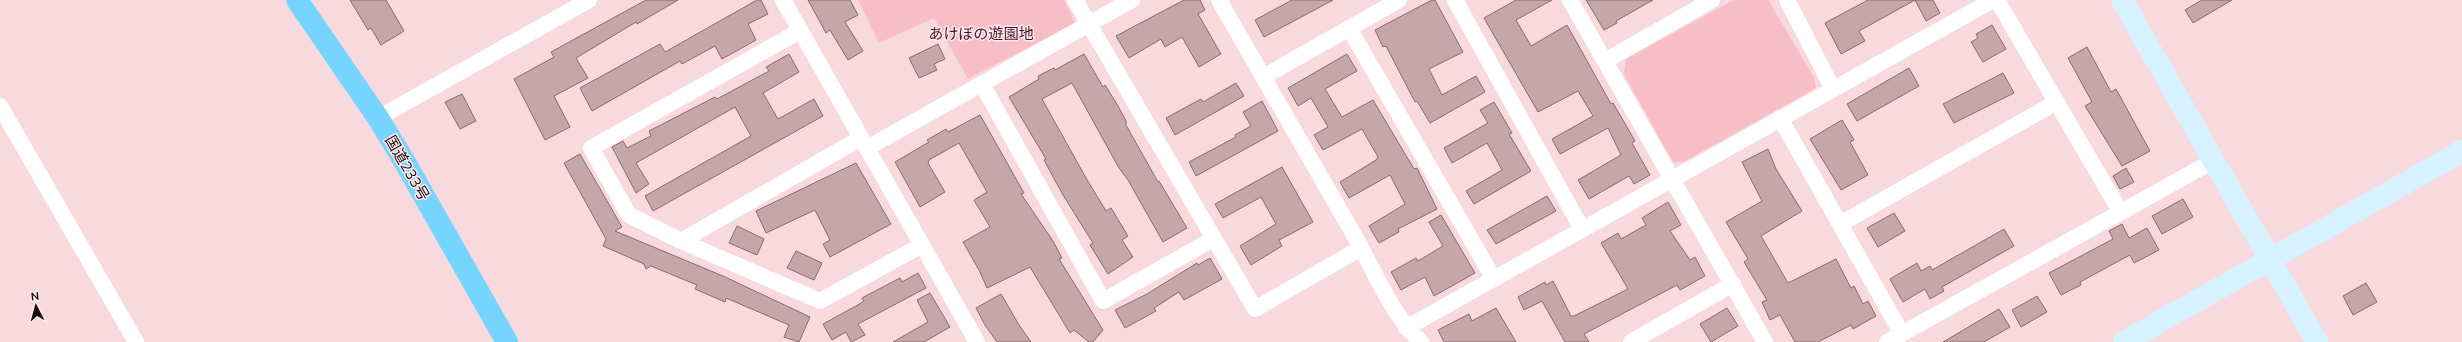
<svg xmlns="http://www.w3.org/2000/svg" width="2462" height="342" font-family="Mulish,'Noto Sans JP',sans-serif">
  <rect width="100%" height="100%" fill="#f8dade"/>
  <path fill="#f8bec7" d="M858,0H1064L1075,23L968,79L934,18L879,43Z
    M1734,0H1768L1814,77L1816,88L1683,162H1673L1624,74L1626,59Z"/>
  <path fill="#c5a7ab" stroke="#866b6f" d="M350,0H386L404,31L381,45L371,28L368,30Z
    M646,0H678L637,24L636,22L576,58L588,78L554,96L570,127L545,140L514,79L554,57L551,52Z
    M757,0H761L768,14L748,24L756,40L722,59L715,46L682,64L680,61L592,111L580,88L660,44L665,52Z
    M808,0H850L858,15L845,22L863,51L848,60L830,30L826,33Z
    M1184,0H1200L1205,10L1198,14L1221,54L1199,67L1182,37L1165,47L1161,39L1129,58L1116,36Z
    M1292,0H1333L1264,37L1255,20Z
    M1432,0H1435L1463,52L1429,69L1442,95L1476,76L1485,92L1430,123L1417,101L1415,102L1386,46L1383,47L1375,30Z
    M1516,0H1552L1516,20L1531,46L1567,25L1611,104L1613,103L1635,141L1632,143L1650,175L1634,184L1629,176L1589,199L1578,180L1621,155L1608,128L1560,154L1552,139L1593,116L1578,91L1538,112L1484,18Z
    M1586,0H1653L1616,21L1617,23L1604,30Z
    M1868,0H1933L1940,13L1926,21L1915,0L1859,31L1865,41L1841,54L1825,23Z
    M2202,0H2232L2193,23L2185,10Z
    M1992,25L2006,49L1983,62L1971,42L1978,38L1976,34Z
    M938,44L945,59L934,64L937,70L919,78L909,58Z
    M2087,47L2111,92L2116,89L2150,151L2122,166L2085,106L2092,102L2068,58Z
    M789,54L799,72L763,93L778,119L814,99L823,116L653,211L645,196L751,136L735,107L636,163L649,184L636,193L612,147L623,141L627,148L651,136L649,131L715,97L717,99L769,71L766,67Z
    M1084,54L1103,87L1105,85L1118,106L1126,121V125L1158,182L1159,181L1187,228L1163,242L1128,180L1119,168L1072,83L1042,99L1086,178L1106,211L1111,208L1128,236L1122,240L1133,257L1108,274L1090,245L1093,243L1063,195L1044,160L1046,159L1009,97L1039,79L1038,76L1054,68L1055,70Z
    M1347,54L1357,71L1325,89L1342,117L1373,100L1414,169L1417,168L1437,209L1398,229L1399,232L1379,243L1369,226L1405,204L1390,175L1349,198L1340,182L1376,160L1378,157L1362,129L1323,150L1314,135L1328,127L1311,98L1298,106L1288,88Z
    M1909,68L1919,86L1857,121L1847,104Z
    M2003,73L2014,93L1954,123L1943,104Z
    M1236,83L1244,96L1175,135L1166,118L1201,99L1203,102Z
    M462,94L476,121L460,129L445,102Z
    M1262,101L1278,131L1196,176L1189,162L1236,137L1235,135L1251,126L1243,112Z
    M1494,102L1512,133L1509,134L1531,171L1474,204L1466,191L1502,170L1495,157L1487,143L1452,163L1444,148L1488,123L1480,110Z
    M980,115L1024,193L1021,194L1053,241L1062,258L1059,259L1103,330L1093,342H1089L1074,330L1070,333L1030,267L987,288L979,270L963,242L990,227L974,200L987,192L959,143L929,160L928,163L945,192L920,207L895,162L929,142L927,140L946,129L948,132Z
    M1842,120L1854,140L1850,142L1868,175L1841,190L1810,139Z
    M1768,149L1776,169L1802,211L1761,236L1788,283L1836,259L1851,288L1854,286L1863,304L1868,301L1876,316L1853,329L1851,325L1818,342H1795L1780,315L1770,320L1762,302L1767,300L1744,262L1748,259L1726,222L1762,201L1742,162Z
    M580,154L622,227L615,231L723,276L810,317L799,342L784,337L789,325L726,298L725,302L695,289L697,285L651,266L646,269L644,264L603,246L606,239L564,163Z
    M856,163L891,224L830,257L823,244L830,240L815,210L766,233L756,211Z
    M1282,167L1313,222L1279,240L1282,246L1251,265L1240,246L1276,224L1261,197L1223,218L1215,204Z
    M2126,168L2134,182L2120,189L2113,176Z
    M1547,196L1556,211L1496,244L1487,230Z
    M2183,199L2193,217L2162,234L2152,216Z
    M1668,202L1681,225L1670,231L1690,260L1695,257L1705,276L1680,290L1677,285L1584,334L1589,342H1565L1542,301L1524,310L1518,297L1545,282L1546,285L1553,281L1571,316H1574L1628,289L1601,243L1618,233L1621,239L1646,225L1642,218Z
    M1894,213L1905,231L1878,247L1867,228Z
    M1441,215L1475,273L1434,296L1425,277L1401,290L1391,272L1416,258L1418,261L1443,246L1429,222Z
    M2122,224L2129,238L2147,228L2159,250L2134,263L2130,255L2080,282L2081,285L2061,295L2049,273L2113,239L2109,231Z
    M737,226L764,239L757,255L729,243Z
    M2004,229L2014,246L1942,287L1944,291L1930,299L1925,289L1903,302L1890,279L1917,263L1921,271L1930,266L1932,270Z
    M796,251L822,263L814,280L787,268Z
    M1210,258L1222,279L1184,300L1179,292L1154,308L1156,311L1125,328L1115,310L1147,294L1197,263L1198,265Z
    M918,273L926,288L858,324L865,335L851,342L846,332L832,340L823,324L856,306L864,301L862,298L900,278L902,282Z
    M2366,283L2377,302L2353,315L2343,296Z
    M930,293L950,327L924,342H893L928,322L917,300Z
    M1001,294L1019,325L1031,342H997L985,325L976,308Z
    M2037,296L2047,312L2021,327L2012,310Z
    M1496,308L1516,342H1444L1438,330L1469,314L1472,321Z
    M1727,308L1738,326L1711,342L1700,324Z
    M1999,309L2010,327L1984,342H1943Z"/>
  <g fill="none" stroke-linecap="round" stroke-linejoin="round">
    <path stroke="#fff" stroke-width="16" d="M783,0L977,342
      M1075,0L1255,309L1361,248
      M1219,0C1264,78 1309,156 1354,235C1375,271 1390,313 1421,342
      M1455,0L1582,229
      M1570,0L1765,342
      M1787,0L1833,89
      M1997,0L2120,211
      M1349,28L1494,279
      M800,31L591,148L629,215L681,241L820,301L922,245
      M1605,61L1712,0
      M1263,77L1399,0
      M982,84L1103,301L1213,239
      M0,106L136,342
      M378,118L589,0
      M1780,118L1902,334
      M867,148L1132,0
      M1840,224L2057,102
      M681,241L861,138
      M1406,328L1993,0
      M1631,342L1733,284
      M1887,342L2213,161"/>
    <path stroke="#d6f2ff" stroke-width="22" d="M2122,0L2317,342
      M2124,342L2462,151"/>
    <path stroke="#75d5fe" stroke-width="22" d="M297,0L378,118L403,159L507,342"/>
  </g>
  <g text-anchor="middle" stroke-width="3" stroke-linejoin="round" paint-order="stroke">
    <g font-size="15" fill="#4e1021" stroke="#fdeaed">
      <text x="981" y="39">あけぼの遊園地</text>
    </g>
    <g font-size="15" fill="#170d0e" stroke="#fdeaed">
      <text transform="translate(407 168) rotate(60)" y="5">国道233号</text>
    </g>
  </g>
  <g transform="translate(36 306) rotate(354)" stroke="#fdeaed" stroke-width="3" paint-order="stroke">
  <path d="M0-3L7 15L0 10L-7 15Z" fill="#170d0e"/>
  <text y="-6" font-size="11" font-weight="bold" text-anchor="middle" fill="#170d0e">N</text>
  </g>
</svg>
